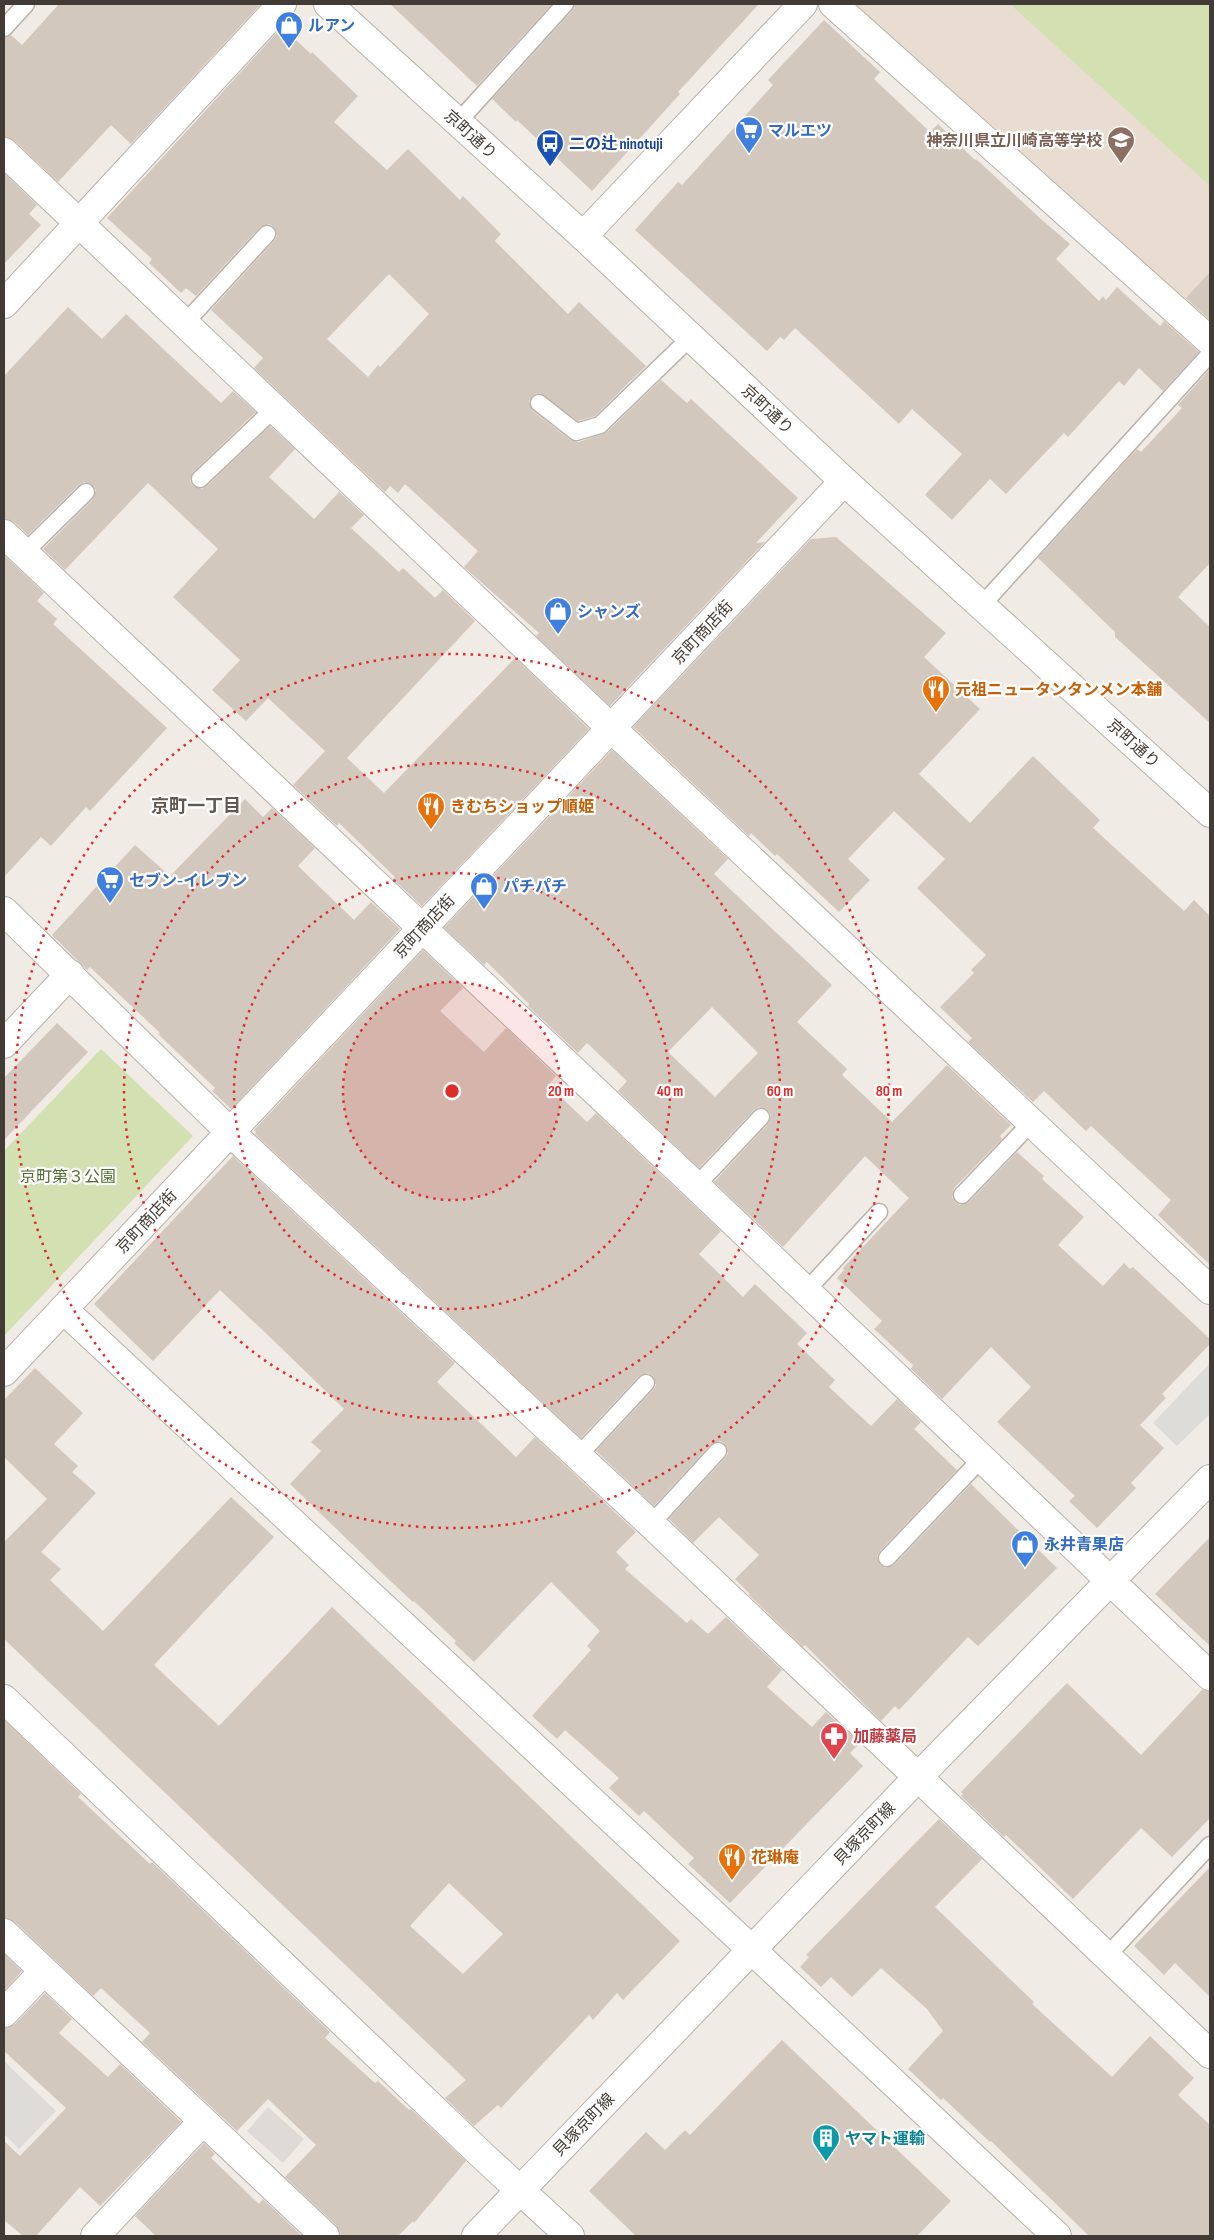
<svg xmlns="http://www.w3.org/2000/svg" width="1214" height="2240" font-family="'Sofia Sans Condensed','Noto Sans JP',sans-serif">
  <rect width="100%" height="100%" fill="#f0ebe5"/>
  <path fill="#dfdad6" d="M268,2107L304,2139L283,2163L247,2131Z"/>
  <path fill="#e8ddd0" d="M856,4H1210V323L854,6Z"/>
  <path fill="#d2e0b2" d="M1010,4H1210V186Z
    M101,1049L193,1136L4,1336V1151Z"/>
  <path fill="#dedcd9" d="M1210,1363V1414L1177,1446L1153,1423Z
    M4,2061L56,2111L19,2149L4,2134Z"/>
  <path fill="#d3c8be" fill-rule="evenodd" d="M59,4H257L259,6L131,144L111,125L58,182L15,141L4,137V38L11,35L22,45Z
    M390,4H552L477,86Z
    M575,4H759L678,92L680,94L592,191L517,120L516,122L492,99L572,11Z
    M824,20L880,72L874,79L930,132L938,124L975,160L976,159L1042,220L1070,244L1056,259L1099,301L1103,296L1106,300L1117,287L1160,326L1164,321L1199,352L1163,391L1139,368L1124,386L1119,381L1068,437L1064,433L1006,494L990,479L952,520L925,495L962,454L912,409L899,424L795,328L784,340L780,337L767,351L635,230L678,182L682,185L773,85L768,80Z
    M282,27L311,54L312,52L358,96L334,122L387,170L408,149L460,200L463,196L501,234L495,241L568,314L579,302L646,366L595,416L578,421L540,393L535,394L529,401L533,411L570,440L579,442L607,432L661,380L687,403L691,399L798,498L756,543L765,542L610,706L536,636L539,633L464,567L478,551L405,484L398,493L390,486L385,492L254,368L263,358L211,310L274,241L277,236L274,227L269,224L260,227L196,296L186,288L181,293L149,263L152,259L107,218ZM389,274L429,314L380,367L378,365L368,377L327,339Z
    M4,173L37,205L29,214L41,225L4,264Z
    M1210,272V320L1186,298Z
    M68,307L102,339L126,314L221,403L233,391L256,412L193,472L190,481L193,486L202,489L207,486L270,426L295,449L269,477L314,519L339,492L364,515L351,528L399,572L403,568L435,598L443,590L475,621L347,758L384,793L515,658L589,729L422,906L393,879L395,877L339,823L337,826L293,785L325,751L268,698L246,721L212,690L240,660L173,597L218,549L148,483L65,570L43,549L93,499L96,490L93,485L84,482L79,485L28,535L14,522L4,519V376Z
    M1210,369V563L1178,597L1210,627V723L1115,637V632L1038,558L1137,449L1141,452L1182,408L1178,405Z
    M836,537L946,633L924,657L980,709L919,774L970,823L1033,756L1100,820L1093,828L1184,911L1194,900L1210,916V1265L1158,1215L1171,1200L1091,1126L1086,1131L1044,1091L1033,1102L968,1042L972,1038L940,1007L974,973L971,970L986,955L917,888L945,859L894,811L848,859L870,880L839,912L777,854L775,856L751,833L749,836L633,727L811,539Z
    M4,555L44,593L37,601L57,619L53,624L167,728L90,811L86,807L51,846L41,837L4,877Z
    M612,750L728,859L714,874L832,985L797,1022L847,1069L842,1075L892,1122L947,1065L1011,1125L1000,1136L1002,1139L954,1188L952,1197L955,1202L960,1205L969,1202L1017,1152L1044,1176L1042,1179L1084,1217L1058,1245L1103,1286L1124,1263L1130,1269L1133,1267L1210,1339V1344L1162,1394L1166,1398L1140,1425L1164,1448L1131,1483L1136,1488L1097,1528L1069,1501L1075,1496L997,1422L1031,1387L991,1347L942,1399L911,1369L913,1365L874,1329L882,1321L837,1278L844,1270L843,1268L909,1198L865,1156L783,1247L714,1182L768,1124L771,1115L767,1109L759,1107L754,1110L699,1168L618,1091L627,1081L587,1043L578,1053L528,1006L529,1004L487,962L484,965L444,928ZM712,1007L758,1053L715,1097L668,1052Z
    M245,799L263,817L272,808L315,848L298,866L354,920L371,902L400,929L231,1109L212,1091L215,1088L158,1034L160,1033L90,967L87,970L52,935L135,845L170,876Z
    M423,950L463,988L440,1011L484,1052L506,1028L556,1076L548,1085L587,1122L596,1113L721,1231L699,1254L743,1297L755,1284L807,1333L797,1344L835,1380L829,1387L871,1426L897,1399L921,1422L914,1429L957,1470L880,1551L877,1556L880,1565L885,1568L894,1565L971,1484L1057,1568L978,1646L968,1637L899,1710L895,1706L881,1721L805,1645L803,1647L749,1595L750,1594L735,1579L759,1555L719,1517L693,1543L669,1519L725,1458L728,1453L725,1444L720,1441L711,1444L654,1506L596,1451L653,1390L656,1385L653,1376L648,1373L639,1376L581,1438L255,1134L256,1132L254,1130Z
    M57,1023L88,1052L4,1140V1078Z
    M233,1156L455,1363L437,1382L516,1457L535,1437L636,1532L616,1552L629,1565L625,1569L687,1623L691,1619L708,1634L726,1617L782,1670L767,1687L812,1727L826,1712L860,1743L850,1753L863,1766L730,1903L688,1864L694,1858L644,1811L639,1816L609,1788L619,1778L565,1730L557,1739L532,1716L591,1650L587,1646L600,1631L551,1582L474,1662L454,1643L456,1641L414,1601L413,1602L384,1575L290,1484L321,1451L311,1442L344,1409L274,1341L220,1290L153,1361L94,1304Z
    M35,1368L83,1413L54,1444L78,1466L72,1472L96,1493L41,1552L61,1569L50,1580L103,1631L231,1497L274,1537L154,1665L219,1726L332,1607L680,1941L623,2000L617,1993L593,2020L589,2015L501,2108L498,2105L474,2126L445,2098L466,2080L4,1639V1542L47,1499L4,1457V1400ZM449,1883L503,1934L463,1974L410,1926Z
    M1210,1537V1646L1155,1594Z
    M1067,1683L1141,1755L1203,1689L1210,1691V1818L1172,1857L1141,1828L1073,1899L1006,1835L1004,1837L961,1796L963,1794L961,1792Z
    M4,1720L81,1794L78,1797L150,1864L152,1862L330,2032L325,2038L375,2083L378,2081L409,2110L411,2109L466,2161L414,2223L413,2221L398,2236H340L336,2225L285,2177L316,2145L268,2099L237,2131L142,2042L150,2033L101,1988L93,1996L15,1922L4,1918Z
    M939,1819L982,1859L935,1907L1034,2002L1032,2004L1112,2077L1150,2036L1194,2078L1178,2095L1210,2125V2236H1089L991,2141L990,2142L943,2098L941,2100L908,2069L943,2031L927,2009L881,1968L852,1997L831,1977L821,1987L800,1967L809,1957L806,1955Z
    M1210,1867V1997L1175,1963L1164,1975L1134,1946Z
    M4,1954L22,1971L4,1991Z
    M45,1993L72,2019L59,2033L108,2077L120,2064L181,2122L100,2206L80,2187L36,2236H23L4,2220V2141L20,2156L66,2108L4,2051V2028L15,2024Z
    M782,2040L951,2201L917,2236H636L589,2191L646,2132L665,2150L685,2130L690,2135Z
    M204,2143L215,2154L211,2158L259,2204L263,2199L302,2236H156L135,2216Z"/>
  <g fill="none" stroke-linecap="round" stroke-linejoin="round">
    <g stroke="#bab1a8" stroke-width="19">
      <path id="service" d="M4,28L26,4
        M458,122L565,4
        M185,323L267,234
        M539,403L576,432L600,425L691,337
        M200,479L275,408
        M24,553L86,492
        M982,605L1210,354
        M696,1186L761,1117
        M962,1195L1032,1122
        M806,1291L879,1212
        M578,1456L646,1383
        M651,1524L718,1451
        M887,1558L982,1458
        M1107,1956L1210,1845"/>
    </g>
    <g stroke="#bab1a8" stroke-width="30">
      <path id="minor" d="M833,4L1210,341
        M4,152L611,728L1210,1290
        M583,236L803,4
        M4,304L282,4
        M4,534L696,1186L1210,1676
        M4,911L230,1132L651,1524L1210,2054
        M4,1044L70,974
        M63,1309L752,1950L1057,2236
        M4,1372L844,481
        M4,1699L485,2158L570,2236
        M4,1933L325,2236
        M4,2013L44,1971
        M95,2236L202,2122"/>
    </g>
    <g stroke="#bab1a8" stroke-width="30">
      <path id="tertiary" d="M328,4L583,236L844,481L1210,813
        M476,2236L918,1777L1210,1479"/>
    </g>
    <use href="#service" stroke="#fff" stroke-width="16"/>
    <use href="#minor" stroke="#fff" stroke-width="28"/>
    <use href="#tertiary" stroke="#fff" stroke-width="28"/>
  </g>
  <circle cx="452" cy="1091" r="109" fill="#e02b2b" fill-opacity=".12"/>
  <g fill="none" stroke="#e02b2b" stroke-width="2.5" stroke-dasharray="2.5 5">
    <circle cx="452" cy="1091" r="109"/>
    <circle cx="452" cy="1091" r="218"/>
    <circle cx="452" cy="1091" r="328"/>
    <circle cx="452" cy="1091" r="437"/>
  </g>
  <defs>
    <g id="shop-pin" transform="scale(1.4375)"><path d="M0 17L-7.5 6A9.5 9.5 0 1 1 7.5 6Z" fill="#3f7fe0" stroke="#fff"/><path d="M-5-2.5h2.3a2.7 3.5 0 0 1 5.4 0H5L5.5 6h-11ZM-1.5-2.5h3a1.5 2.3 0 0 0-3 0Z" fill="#fff"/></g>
    <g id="supermarket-pin" transform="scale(1.4375)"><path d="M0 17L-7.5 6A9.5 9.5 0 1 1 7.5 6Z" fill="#3f7fe0" stroke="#fff"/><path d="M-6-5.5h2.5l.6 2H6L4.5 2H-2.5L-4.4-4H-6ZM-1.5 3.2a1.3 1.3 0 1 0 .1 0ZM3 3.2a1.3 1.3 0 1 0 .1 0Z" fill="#fff"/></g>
    <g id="school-pin" transform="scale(1.4375)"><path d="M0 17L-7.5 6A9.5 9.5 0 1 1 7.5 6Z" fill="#8d6e63" stroke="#fff"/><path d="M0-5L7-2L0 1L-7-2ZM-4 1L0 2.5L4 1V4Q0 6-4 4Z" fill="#fff"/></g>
    <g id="bus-pin" transform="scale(1.4375)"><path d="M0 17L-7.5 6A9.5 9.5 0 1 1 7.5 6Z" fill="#1a4fb4" stroke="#fff"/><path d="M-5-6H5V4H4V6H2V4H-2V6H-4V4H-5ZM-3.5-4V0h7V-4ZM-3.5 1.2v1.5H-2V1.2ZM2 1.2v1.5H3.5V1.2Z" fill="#fff"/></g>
    <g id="restaurant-pin" transform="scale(1.4375)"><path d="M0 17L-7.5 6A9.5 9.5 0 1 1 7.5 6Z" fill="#e8710a" stroke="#fff"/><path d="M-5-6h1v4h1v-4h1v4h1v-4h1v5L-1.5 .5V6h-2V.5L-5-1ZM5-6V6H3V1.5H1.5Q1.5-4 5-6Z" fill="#fff"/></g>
    <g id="pharmacy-pin" transform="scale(1.4375)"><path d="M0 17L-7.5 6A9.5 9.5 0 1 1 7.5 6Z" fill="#e0444e" stroke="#fff"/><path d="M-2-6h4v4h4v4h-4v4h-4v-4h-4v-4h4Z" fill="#fff"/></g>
    <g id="building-pin" transform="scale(1.4375)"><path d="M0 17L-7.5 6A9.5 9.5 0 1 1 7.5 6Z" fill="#0f9aa8" stroke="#fff"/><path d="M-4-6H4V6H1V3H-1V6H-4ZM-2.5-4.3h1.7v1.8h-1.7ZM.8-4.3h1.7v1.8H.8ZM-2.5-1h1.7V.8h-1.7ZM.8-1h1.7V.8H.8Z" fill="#fff"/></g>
  </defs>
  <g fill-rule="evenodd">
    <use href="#shop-pin" x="289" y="25"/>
    <use href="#supermarket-pin" x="749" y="130"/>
    <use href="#school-pin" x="1121" y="140"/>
    <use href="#bus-pin" x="550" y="143"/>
    <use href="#shop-pin" x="558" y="611"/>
    <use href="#restaurant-pin" x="936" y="689"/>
    <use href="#restaurant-pin" x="431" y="806"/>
    <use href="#supermarket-pin" x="110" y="880"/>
    <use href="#shop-pin" x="484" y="886"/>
    <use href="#shop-pin" x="1025" y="1544"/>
    <use href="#pharmacy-pin" x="834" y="1736"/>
    <use href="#restaurant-pin" x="732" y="1857"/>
    <use href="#building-pin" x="826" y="2138"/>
  </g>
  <g text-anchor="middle" stroke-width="4.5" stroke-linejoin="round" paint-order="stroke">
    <g font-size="16" font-weight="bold" fill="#366cbe" stroke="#fff" text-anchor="start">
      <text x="308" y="31">ルアン</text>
      <text x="768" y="136">マルエツ</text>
      <text x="577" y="617">シャンズ</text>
      <text x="129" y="886">セブン-イレブン</text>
      <text x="503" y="892">パチパチ</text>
      <text x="1044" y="1550">永井青果店</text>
    </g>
    <g font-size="16" fill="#423b35" stroke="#fff">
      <text transform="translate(471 134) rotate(42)" y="6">京町通り</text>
      <text transform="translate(768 409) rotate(43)" y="6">京町通り</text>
      <text transform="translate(702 632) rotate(-47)" y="6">京町商店街</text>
      <text transform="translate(1134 743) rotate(42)" y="6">京町通り</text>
      <text transform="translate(424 926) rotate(-47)" y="6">京町商店街</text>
      <text transform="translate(146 1221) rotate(-47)" y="6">京町商店街</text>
      <text transform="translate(864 1833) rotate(-46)" y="6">貝塚京町線</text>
      <text transform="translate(583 2124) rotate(-46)" y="6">貝塚京町線</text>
    </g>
    <g font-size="16" font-weight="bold" fill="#785e54" stroke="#fff" text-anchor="end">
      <text x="1102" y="146">神奈川県立川崎高等学校</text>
    </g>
    <g font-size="16" font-weight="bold" fill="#164399" stroke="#fff" text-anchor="start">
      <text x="569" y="149">二の辻 ninotuji</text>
    </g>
    <g font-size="16" font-weight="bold" fill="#c56008" stroke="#fff" text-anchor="start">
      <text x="955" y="695">元祖ニュータンタンメン本舗</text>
      <text x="450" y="812">きむちショップ順姫</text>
      <text x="751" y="1863">花琳庵</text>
    </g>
    <g font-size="16" fill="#506c30" stroke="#fff">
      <text x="68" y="1182">京町第３公園</text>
    </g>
    <g font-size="16" font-weight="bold" fill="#be3a42" stroke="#fff" text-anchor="start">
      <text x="853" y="1742">加藤薬局</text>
    </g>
    <g font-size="16" font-weight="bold" fill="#0d838f" stroke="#fff" text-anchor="start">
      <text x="845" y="2144">ヤマト運輸</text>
    </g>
    <g font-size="18" font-weight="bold" fill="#63574e" stroke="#fff">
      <text x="196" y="812">京町一丁目</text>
    </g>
  </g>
  <circle cx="452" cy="1091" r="8" fill="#e02b2b" stroke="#fff" stroke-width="2.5"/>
  <g font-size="15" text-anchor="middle" font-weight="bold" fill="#e02b2b" stroke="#fff" stroke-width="4.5" stroke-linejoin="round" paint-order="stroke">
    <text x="561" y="1096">20 m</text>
    <text x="670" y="1096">40 m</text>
    <text x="780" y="1096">60 m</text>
    <text x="889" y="1096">80 m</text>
  </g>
  <rect width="1214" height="2240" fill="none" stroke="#423b35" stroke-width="10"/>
</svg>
